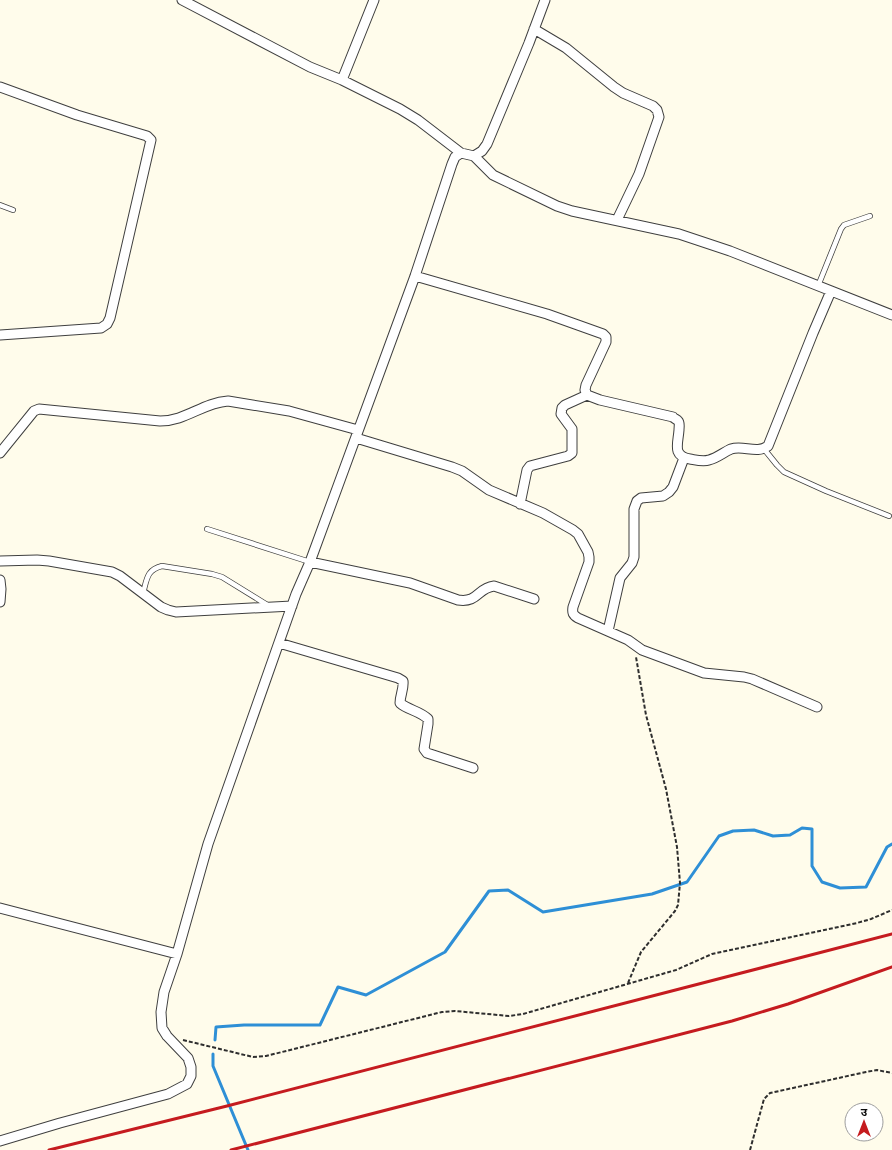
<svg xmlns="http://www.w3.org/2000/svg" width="892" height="1150" font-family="Bitter,'Noto Sans Devanagari',serif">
  <rect width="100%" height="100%" fill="#fffceb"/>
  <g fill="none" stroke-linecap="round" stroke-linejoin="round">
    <path stroke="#2e8fd6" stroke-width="3" d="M215,1040L216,1027L244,1025H320L338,987L366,995L445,952L489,891L508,890L543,912L652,894L687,882L719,836L733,831L754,830L773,836L790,835L802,828L812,829V866L822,882L840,888L866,887L887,847L892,844
      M213,1054V1066L248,1150"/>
    <g stroke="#3f3f3f" stroke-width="6">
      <path id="service" d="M0,205L13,210
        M818,286L841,229L844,225L870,216
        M764,449L777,465L784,472L826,491L889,516
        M207,529L310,562
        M143,593C147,580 146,570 162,566L212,574L222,577L269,606"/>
    </g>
    <g stroke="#3f3f3f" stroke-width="11">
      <path id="minor" d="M182,0L310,67L342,80L400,109L418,120L461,153
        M534,29L566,48L614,87L623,93L653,106L657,110L659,117L639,174L617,220
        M342,80L374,0
        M0,87L77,115L147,136L151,140L110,318L107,324L101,328L0,335
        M474,156L493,175L557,206L572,211L679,234L730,251L892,315
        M415,276L547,314L603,334L606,337V342L586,385L585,390L587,395L600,400L673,417C674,419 677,419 678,421C680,423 679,427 679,430C678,444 672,456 690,459C696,460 703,462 709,460C717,458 724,452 731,449C743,445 757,454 768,446L813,333L831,291
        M356,438L452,467L462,471L489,490L543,513L573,530L578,534L588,552L589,557V562L573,607C572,613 573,615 578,618L628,640L642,650L704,673L744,677L752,679L817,707
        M0,453L34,411L39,409L160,421C186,421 202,403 228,401L289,411L358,430
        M520,504L527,470L530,466L568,456L572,453V429L561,414L562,408L565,405L587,395
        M0,561L37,560L49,561L112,572L120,576L161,607L168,610L176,612L292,606
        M310,562L410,583L458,600C479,603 477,588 494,586L534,599
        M0,580L1,589L0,602
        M608,631L620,578L632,563L634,557V509L637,501L641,498L663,496L669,492L673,487L684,458
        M279,643L398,678L403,681C404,689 400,695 400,703C408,710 420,711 428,719V724L424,749L427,753L473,768
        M0,908L177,954
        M0,1141L60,1123L168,1094L187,1084L191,1076V1067L188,1058L167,1036L162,1028L161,1012L164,992L177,954L208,844L296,594L310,562L415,276L452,164L455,157L461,153L474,156L482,151L487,144L529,43L545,0"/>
    </g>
    <path stroke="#2e2e2e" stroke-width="2" stroke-dasharray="4 2" stroke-linecap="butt" d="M628,983L641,952L675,911L678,905L680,883L677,847L666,789L646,715L636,657
      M183,1040L253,1057L266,1056L442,1012L455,1011L509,1016L523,1014L676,970L712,954L857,923L871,919L892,910
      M750,1150L764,1099L770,1093L866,1072L877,1070L892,1073"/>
    <use href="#service" stroke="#fff" stroke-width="4.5"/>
    <use href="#minor" stroke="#fff" stroke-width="9"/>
    <path stroke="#c51b1f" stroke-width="3" d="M49,1150L227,1106L892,934
      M231,1150L732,1021L788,1004L892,967"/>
  </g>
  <g transform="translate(864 1122)"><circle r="19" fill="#ffffff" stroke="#9e9e9e"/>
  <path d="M0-3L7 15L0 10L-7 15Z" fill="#c51b1f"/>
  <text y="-6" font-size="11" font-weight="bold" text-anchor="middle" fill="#0c0c0c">उ</text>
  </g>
</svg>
